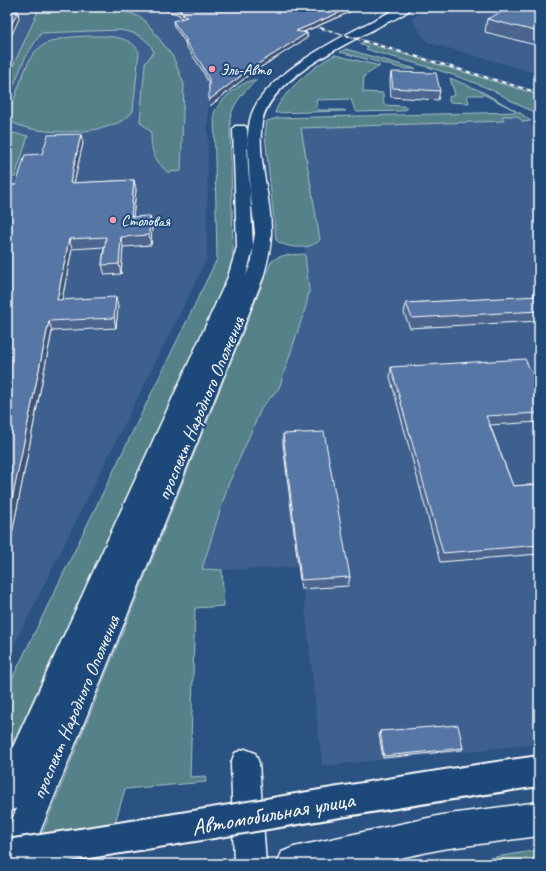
<svg xmlns="http://www.w3.org/2000/svg" width="546" height="871" font-family="Caveat,sans-serif">
  <rect width="100%" height="100%" fill="#2a5282"/>
  <filter id="ink" filterUnits="userSpaceOnUse"><feTurbulence type="fractalNoise" baseFrequency=".025" numOctaves="2"/><feDisplacementMap in="SourceGraphic" scale="8" xChannelSelector="R" yChannelSelector="G"/><feConvolveMatrix kernelMatrix="1 2 1 2 8 2 1 2 1" color-interpolation-filters="sRGB"/></filter>
  <g filter="url(#ink)">
    <path fill="#3c608e" d="M7,7H228L312,35L249,74L219,99H208L207,259L7,659Z
      M435,7H539V74L427,42L411,18Z
      M518,113L539,133V744L322,766L303,589L301,590L298,567L232,570L202,569L228,485L262,407L268,400L309,291L305,250L285,122Z"/>
    <path fill="#558189" stroke="#aac0c4" d="M40,7H108L125,11L142,18L151,28L173,57L184,84L181,171L167,172C153,157 151,152 151,132L140,122L145,63L154,52C148,37 134,32 119,30L41,33L26,56L7,101V79Z
      M96,36C111,36 132,37 139,52L133,111C117,137 34,137 10,121V111C15,98 26,62 34,53C47,37 77,36 96,36Z
      M364,42L539,95V112C530,113 507,98 498,93C458,74 417,64 375,52L366,49L368,47L360,44Z
      M346,49L416,69H404L340,52Z
      M335,55L380,66L364,76L363,92L383,93L384,105L403,106L407,109L401,111L357,112L355,110L351,99L316,100L318,110H343L346,111L275,113C279,95 318,62 335,55Z
      M450,78L481,91L516,111L485,95H467L469,103L449,102V97L455,95Z
      M252,80H257C244,91 234,102 230,118L233,249V262L229,277L7,756V689L217,259L214,113C220,99 239,84 252,80Z
      M519,112L531,121L523,122L517,116H502L504,121L301,128L320,240C311,250 286,249 276,240L265,135L267,121L277,118Z
      M7,132L28,136L15,177H7Z
      M305,254L309,291L306,306L279,388L262,407L228,485L202,569L222,570L224,606L195,608L190,777L205,776L206,782L125,789L103,864H30L271,262C280,253 294,255 305,254Z
      M539,850V864H452Z"/>
    <g fill="none" stroke-linecap="round" stroke-linejoin="round">
      <g stroke="#fff" stroke-width="3">
        <path id="minor" d="M245,749L255,753L259,763L266,864H234L231,763L235,753Z"/>
      </g>
      <g stroke="#fff" stroke-width="3">
        <path id="secondary" d="M400,7H412C405,16 388,21 378,27C343,46 270,79 262,122C256,159 272,197 271,234C271,249 267,263 263,278L27,864H7V831L17,808L7,812V760L228,277L237,247L233,129L235,126H245L247,129L253,246L255,233C252,201 243,151 250,120C260,72 358,29 400,7ZM253,248L252,260L246,276Z
          M539,802V836L442,849L372,864H277L282,852L294,847L442,815Z"/>
      </g>
      <use href="#minor" fill="#1f4a7a" fill-rule="evenodd"/>
      <use href="#secondary" fill="#1f4a7a" fill-rule="evenodd"/>
      <g stroke="#fff" stroke-width="2">
        <path id="rail" d="M307,24L539,93"/>
      </g>
      <use href="#rail" stroke="#1f4a7a" stroke-width="1.5" stroke-dasharray="4.5" stroke-linecap="butt"/>
      <g stroke="#fff" stroke-width="34" stroke-linecap="butt">
        <path id="secondary-bridge" d="M7,855C185,830 361,796 539,771"/>
      </g>
      <use href="#secondary-bridge" stroke="#1f4a7a" stroke-width="30"/>
    </g>
    <path fill="#4b658e" stroke="#fff" d="M159,7H347L350,8V12L304,32L307,33V38L250,74L210,106L209,84L201,68L186,46L185,42L174,26L173,21L182,19V18L180,17V15L159,8Z
      M539,7V46L485,32L487,19Z
      M391,72L440,91L438,100L391,97L390,80Z
      M83,143L74,183L134,180L136,190L133,217L152,226L151,245L123,247L121,274L105,275L102,265L104,247L72,249L62,300L118,307L116,328L52,331L7,559V185H16L42,154Z
      M535,290H539V321L410,328L404,313L406,303L533,297Z
      M391,367L539,388V422L490,425L513,486L539,484V554L440,562L390,377Z
      M283,434L350,577L348,586L301,589L283,444Z
      M380,731L463,748L462,750L383,758L379,734Z"/>
    <path fill="#3d5374" stroke="#fff" d="M350,8V12L296,35V31Z
      M18,11L19,19L7,45V33Z
      M307,33V38L250,74L210,106L209,100L250,69Z
      M81,134L83,143L72,192L70,183Z
      M134,180L136,190L132,226L131,217Z
      M150,216L152,226L151,245L149,235Z
      M121,237L123,247L121,274L119,264Z
      M69,239L72,249L60,310L57,300Z
      M116,297L118,307L116,328L114,318Z
      M49,321L52,331L7,559V524Z"/>
    <path fill="#5776a5" stroke="#fff" d="M169,7H347L350,8L296,31L307,33L250,69L209,100V79L201,63L185,41H187L173,21L187,17L182,15L185,14L180,12L182,11Z
      M512,7H539V32L487,19Z
      M18,11L7,33V12Z
      M391,72L436,73L440,91L393,88Z
      M81,134L70,183L134,180L131,217L150,216L149,235L121,237L119,264L102,265L106,237L69,239L57,300L116,297L114,318L49,321L7,524V185H16L25,155L42,154L48,135Z
      M535,290H539V311L412,318L406,303L538,296Z
      M525,359L539,388V413L486,416L513,486L539,484V545L443,553L391,367Z
      M324,432L350,577L301,580L283,434Z
      M458,725L463,748L384,756L380,731Z"/>
  </g>
  <g fill="#ff9aa2" stroke="#1f4a7a" stroke-width="1.5">
    <circle cx="212" cy="69" r="4"/>
    <circle cx="113" cy="220" r="4"/>
  </g>
  <g text-anchor="middle" stroke-width="4" stroke-linejoin="round" paint-order="stroke">
    <g font-size="16" fill="#fff" stroke="#1f4a7a" text-anchor="start">
      <text x="220" y="75">Эль-Авто</text>
      <text x="121" y="226">Столовая</text>
    </g>
    <g font-size="19" fill="#fff" stroke="#1f4a7a">
      <text transform="translate(200 408) rotate(-67)" y="7">проспект Народного Ополчения</text>
      <text transform="translate(75 707) rotate(-67)" y="7">проспект Народного Ополчения</text>
    </g>
    <g font-size="23" fill="#fff" stroke="#1f4a7a">
      <text transform="translate(273 813) rotate(-10)" y="8">Автомобильная улица</text>
    </g>
  </g>
  <rect width="546" height="871" fill="none" stroke="#1f4a7a" stroke-width="24"/>
  <rect x="12" y="12" width="522" height="847" fill="none" stroke="#fff" stroke-width="1.5" filter="url(#ink)"/>
</svg>
